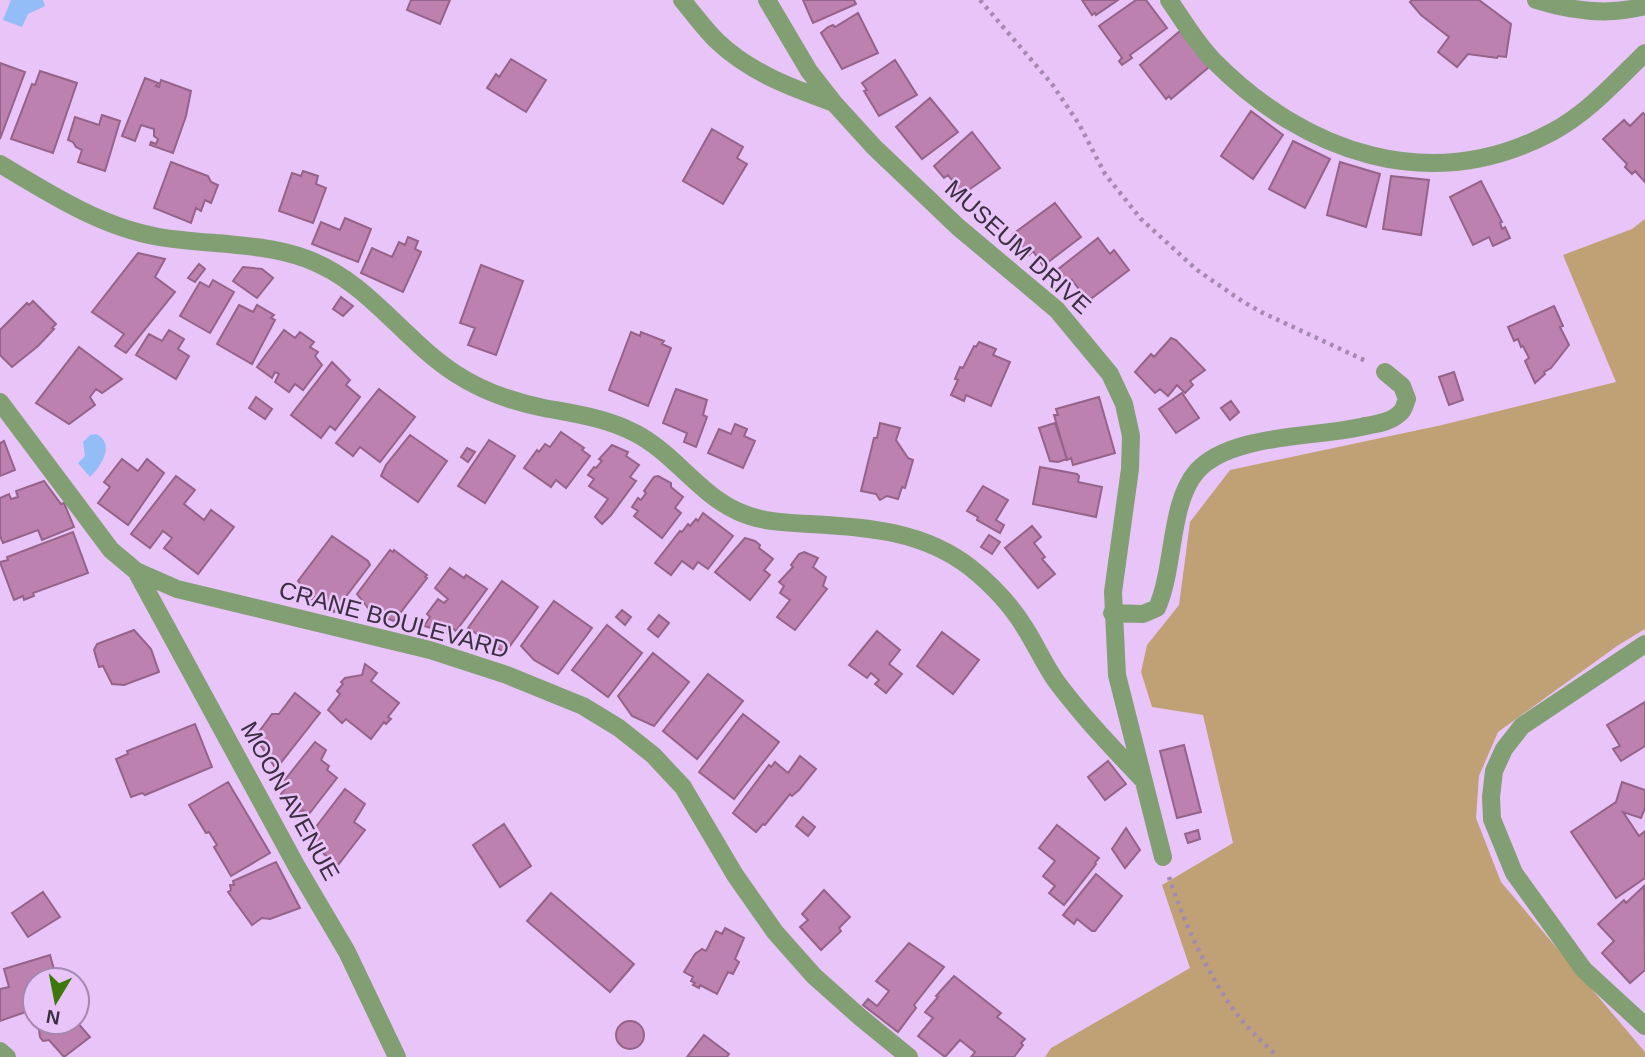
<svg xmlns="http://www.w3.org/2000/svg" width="1645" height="1057" font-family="Helvetica,sans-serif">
  <rect width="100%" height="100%" fill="#e9c4f9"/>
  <path fill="#c0a175" d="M1645,219V629L1617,646L1498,732L1479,776L1476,818L1501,882L1645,1052V1057H1045L1051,1048L1190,968L1162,885L1233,843L1203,715L1152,707L1141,672L1147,645L1179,605L1190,522L1230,470L1442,425L1616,382L1563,255L1632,229Z"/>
  <path fill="#92bdf6" d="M11,0H43L45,6L28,14L22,27L3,20Z
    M96,434C116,443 101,467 90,477L78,463L85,456L83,442L90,435Z"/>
  <path fill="#bc81ae" stroke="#956389" stroke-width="2" d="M411,0H450L440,24L407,10Z
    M803,0H854L856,4L813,23Z
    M1082,0H1118L1096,15L1095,13L1092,15Z
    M1136,0H1146L1167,28L1130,55L1132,58L1122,65L1119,61L1122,58L1099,26Z
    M1412,0H1479L1511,24L1506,57L1498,56L1497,58L1468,54L1457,67L1438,52L1449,37L1421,15L1410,2Z
    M858,13L878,53L842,69L821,33L828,27L833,25L835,27Z
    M1180,31L1209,67L1171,99L1169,96L1166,99L1140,65Z
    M511,59L546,80L526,112L487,88L496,74L499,77Z
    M895,60L917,95L879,116L864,91L867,90L862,83Z
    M0,63L25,72L0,139Z
    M40,71L77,83L53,153L11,139L32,84L35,85Z
    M145,78L158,83L156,86L159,87L161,80L191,91L186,116L173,153L150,145L151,142L156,144L158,139L154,136V129L141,125L135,141L122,136Z
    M930,98L958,132L922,159L896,127Z
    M1251,111L1283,135L1253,179L1221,156Z
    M1643,113L1645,115V182L1635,171L1632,174L1625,167L1627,164L1603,139L1624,120L1630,126Z
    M102,115L120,121L105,171L78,162L82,150L76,147L73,142L68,140L75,117L99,125Z
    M712,129L743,147L737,158L747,164L723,204L683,181Z
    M972,132L1000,168L960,196L950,184L953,181L948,175L944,178L934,166Z
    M1293,141L1330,159L1305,208L1269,189Z
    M171,162L208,176L211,182L218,185L211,203L205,200L201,211L196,208L191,223L154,208Z
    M1340,162L1380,174L1366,227L1327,215Z
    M303,171L318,176L316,184L326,188L313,223L279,211L292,173L301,176Z
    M1391,176L1429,180L1421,235L1383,229Z
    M1481,181L1502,222L1500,223L1502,229L1505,227L1510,238L1493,246L1489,237L1473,245L1450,197Z
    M1055,203L1081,237L1043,266L1033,251L1029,255L1013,234Z
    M345,218L371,229L358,262L312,244L321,222L340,230Z
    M408,237L418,241L415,249L421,252L403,292L361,273L372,248L392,257L399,242L405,245Z
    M1098,238L1110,254L1114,250L1129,270L1088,301L1072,280L1068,284L1057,270Z
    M138,253L165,259L155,277L175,292L126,353L115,346L124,334L92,312Z
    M199,264L205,269L195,282L188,278Z
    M481,265L523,281L496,355L468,345L475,328L460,323Z
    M243,267L262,269L273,278L257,298L233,281Z
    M213,280L234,292L210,333L180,316L200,282L209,287Z
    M341,297L353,306L343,316L333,309Z
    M33,301L56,324L52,328L54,329L38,346L12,367L0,355V330L27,303L29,305Z
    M239,305L253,312L257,305L274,315L271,318L275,320L252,364L217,344Z
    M1554,306L1563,326L1560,327L1569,345L1551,368L1544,372L1545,374L1535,383L1525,361L1529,358L1523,346L1521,347L1518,339L1514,341L1508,327Z
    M169,330L184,339L178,349L189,356L176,379L136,355L149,334L162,341Z
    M284,330L295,338L300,332L314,342L310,347L318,352L315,356L322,365L303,390L295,384L289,392L275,382L279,374L275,372L272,378L257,367Z
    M631,332L640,336L641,332L664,341L662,344L671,348L648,406L609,390Z
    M1171,338L1176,340L1205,370L1190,381L1193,385L1185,393L1177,385L1168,396L1160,389L1155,393L1135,372L1151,354L1154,357Z
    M979,342L996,349L993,355L1010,362L991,406L966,395L964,401L951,395L958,380L955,379L960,367L963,368L974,346L976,347Z
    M79,347L122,379L102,393L96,389L90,397L95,405L69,424L36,403Z
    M332,362L350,380L346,385L360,397L335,430L330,426L321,438L291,415Z
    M1454,372L1463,400L1449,405L1439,377Z
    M379,389L415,417L380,462L360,447L353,456L336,443Z
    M676,389L707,400L703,415L707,417L696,447L684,442L687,433L663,423Z
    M1182,393L1199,418L1176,433L1159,409Z
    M256,397L272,409L265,419L249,408Z
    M1099,397L1115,453L1073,465L1071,458L1067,460L1054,415H1058L1056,409Z
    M1231,401L1239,412L1230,420L1221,408Z
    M880,423L900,428L896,440L908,458L913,460L905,488L902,487L898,499L887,496L880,500L876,494L861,491L874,438H877Z
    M1055,423L1067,459L1058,462L1050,461L1039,428Z
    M735,424L747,429L744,436L755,441L743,468L708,453L719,429L731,434Z
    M561,432L584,448L582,450L590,456L566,488L556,480L551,487L524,468L537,450L539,452L545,444L550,447Z
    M410,435L447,461L418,502L381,476L386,465Z
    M489,440L515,456L485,503L458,486Z
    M4,441L15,470L0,476V443Z
    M612,445L628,452L626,456L639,465L630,477L636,481L611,515L602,524L595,517L608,499L589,486L594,479L588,475L594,467L596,468L602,461L599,459Z
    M467,448L475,452L468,462L461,457Z
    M122,459L138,471L147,459L164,473L128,525L98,503L110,487L104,482Z
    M1040,467L1077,474L1079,476L1078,482L1102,487L1096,517L1033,504Z
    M176,476L195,490L184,504L204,520L211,510L234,527L198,574L164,548L172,538L163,531L150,548L131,534Z
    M658,476L671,483V487L683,497L675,508L681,513L662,538L634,516L638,511L632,507L638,498L641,500L646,493L644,491L654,477Z
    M44,481L61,504L64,503L74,527L42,540L38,530L3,543L0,536V498L9,494L11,499L18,497L16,491Z
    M983,486L1008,500L996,520L1004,525L1000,533L977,520L978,517L967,511Z
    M703,513L733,536L708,569L698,562L693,569L682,561L671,575L655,563L680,531L682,532L688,524L690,526L696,519L698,521Z
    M1032,526L1041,537L1034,543L1045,557L1042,559L1055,574L1038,588L1005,548Z
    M73,532L88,573L33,593L34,596L24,600L23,596L14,600L0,562L8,560L7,557Z
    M989,535L1000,542L992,554L981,547Z
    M332,536L368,561L370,565L334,612L314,596L312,599L298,581Z
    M745,538L755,541L760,545L759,548L773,559L764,570L770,575L750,600L715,572Z
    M390,550L393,552L394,550L427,575L425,577L427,578L394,621L372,613L357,594Z
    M804,552L818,558L813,567L826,577L823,586L827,589L795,630L777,617L790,600L780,593L784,586L779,582L793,567L791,565L799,554Z
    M450,568L464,578L466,575L487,589L456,631L451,627L447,633L424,626L430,617L427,614L438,599L444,603L448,599L435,588Z
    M502,581L538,607L505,653L468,628Z
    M554,601L592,628L558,674L534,660L521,646Z
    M622,610L631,617L625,625L616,617Z
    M659,615L669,623L658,637L648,629Z
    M607,625L642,653L608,697L572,670Z
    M134,630L151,649L159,672L124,685L112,684L103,666L99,667L94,650L97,644Z
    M877,631L900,650L889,664L902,674L886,693L875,684L879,680L871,673L867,678L849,665Z
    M942,632L979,660L953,694L917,666Z
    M653,653L689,682L654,726L632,716L618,696Z
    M365,664L377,673L371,681L399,703L388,717L391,719L386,724L384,722L371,739L346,719L342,723L328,710L340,694L337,691L343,684L341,682L345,678L362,675Z
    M708,674L743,701L697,759L663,731Z
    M295,693L320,713L276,769L259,743L258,733L272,714H279Z
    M1645,702V746L1621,761L1613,749L1620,746L1607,725Z
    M743,714L779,742L734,799L699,772Z
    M195,724L212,767L145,795L142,793L131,797L116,759L128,754L127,751Z
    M315,742L326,750L321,760L329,766L327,770L337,778L309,814L303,810L295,817L288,802L281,794L285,789L280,786Z
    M1184,745L1201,812L1177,818L1160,751Z
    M800,756L816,769L799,790L792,796L790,794L765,825L763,824L756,832L733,813L769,765L771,767L775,762L788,773Z
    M1108,761L1126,784L1105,800L1088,777Z
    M228,782L270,853L231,876L214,847L217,845L209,832L206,833L189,805Z
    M1622,782L1645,790V808L1641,818L1623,812L1639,836L1645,831V878L1616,898L1571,832L1616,802Z
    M345,789L365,804L354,822L365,830L338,865L320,851L316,853L311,844L314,840L309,836Z
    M803,817L815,827L808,836L796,826Z
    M504,824L531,866L500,887L473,845Z
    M1057,825L1099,858L1095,863L1096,864L1064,905L1049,893L1055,886L1043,876L1055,861L1039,848Z
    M1126,828L1140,850L1125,868L1112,849Z
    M1198,830L1200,839L1188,843L1185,834Z
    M276,862L300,908L270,919L262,918L252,925L228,892L231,890L230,885H234L233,881Z
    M1096,874L1122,896L1095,931H1092L1077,919L1074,924L1063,915Z
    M1644,886L1645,970L1630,983L1602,953L1614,941L1598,924L1624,900L1626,903Z
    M824,890L850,917L839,928L841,931L821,950L800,927L808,920L802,914Z
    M43,892L60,917L28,937L12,913Z
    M551,893L634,964L610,992L527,921Z
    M725,928L744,938L735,959L739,962L733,974L728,972L717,994L700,985L699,988L693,985L695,983L691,981L693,977L684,972L695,954L702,949L706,951L716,931L722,934Z
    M909,943L944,967L914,1005L916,1008L898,1032L863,1005L868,999L877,1006L889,991L876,981Z
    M50,955L57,980H35V997L31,998L34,1009L0,1021V989L9,987L4,969Z
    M954,976L1001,1013L997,1017L1025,1039L1021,1043L1023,1045L1014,1057H971L975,1052L960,1040L945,1057L918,1036L933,1018L925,1012L938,997L936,996Z
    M616 1035a14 14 0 1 1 28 0a14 14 0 1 1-28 0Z
    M48,1022H77L90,1037L64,1057L49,1040L43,1041L40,1037L39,1030Z
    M704,1035L729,1054L727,1057H687Z"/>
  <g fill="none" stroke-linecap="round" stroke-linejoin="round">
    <path stroke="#a489b0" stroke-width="4.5" stroke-dasharray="3.5 5" stroke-linecap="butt" d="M980,0L1052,84L1079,124L1105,174L1141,219L1197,270L1242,301L1261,312L1366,361
      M1169,877C1182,919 1212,984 1240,1018C1251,1032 1265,1044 1278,1057"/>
    <path stroke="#829f74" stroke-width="18" d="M682,0C694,14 705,30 718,42C751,73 792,88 834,103
      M767,0L809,71L834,103L874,147L958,227L1057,310L1110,374L1124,404L1131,436L1130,469L1113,592L1117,675L1163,857
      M1169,0C1183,20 1196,43 1213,60C1304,153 1431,197 1552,132C1588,113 1616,81 1645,53
      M1536,0C1571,11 1609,16 1645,6
      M0,164C50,194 101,227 159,237C207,245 262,242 307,259C369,282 402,339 456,374C482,391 514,402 544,408C576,414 606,418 635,433C674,453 698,493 737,511C760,522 786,523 810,524C867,527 924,531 971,568C992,585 1011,605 1025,628C1036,645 1044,664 1056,681C1082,716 1111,746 1141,778
      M0,402L111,550L136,571L177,589L430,650L507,675L583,706L619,728L653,755L683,787L735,875L775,932L814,976L860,1017L909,1057
      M136,571L297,867L347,952L397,1057
      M1112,613L1143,614L1157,608C1175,568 1169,503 1197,471C1231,433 1317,438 1365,426C1377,424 1391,422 1400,413C1404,410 1405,404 1407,399L1402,386L1385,372
      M1645,644L1522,726L1504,749L1494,771L1491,797L1492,819L1514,873L1584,970L1645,1026
      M0,1051L7,1057"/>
  </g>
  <g text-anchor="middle" stroke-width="5" stroke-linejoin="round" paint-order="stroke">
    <g font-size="24" fill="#3c2e42" stroke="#e9c4f9">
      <text transform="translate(1018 247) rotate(42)" y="8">MUSEUM DRIVE</text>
      <text transform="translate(394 620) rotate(15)" y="8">CRANE BOULEVARD</text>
      <text transform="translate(290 801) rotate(61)" y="8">MOON AVENUE</text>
    </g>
  </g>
  <g transform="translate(56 1001) rotate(190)"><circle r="33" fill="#e9c4f9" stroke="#a488b0" stroke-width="2"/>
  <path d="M0-5L12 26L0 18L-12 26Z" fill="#3d780f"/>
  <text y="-10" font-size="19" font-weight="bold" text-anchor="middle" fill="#3c2e42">N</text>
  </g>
</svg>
